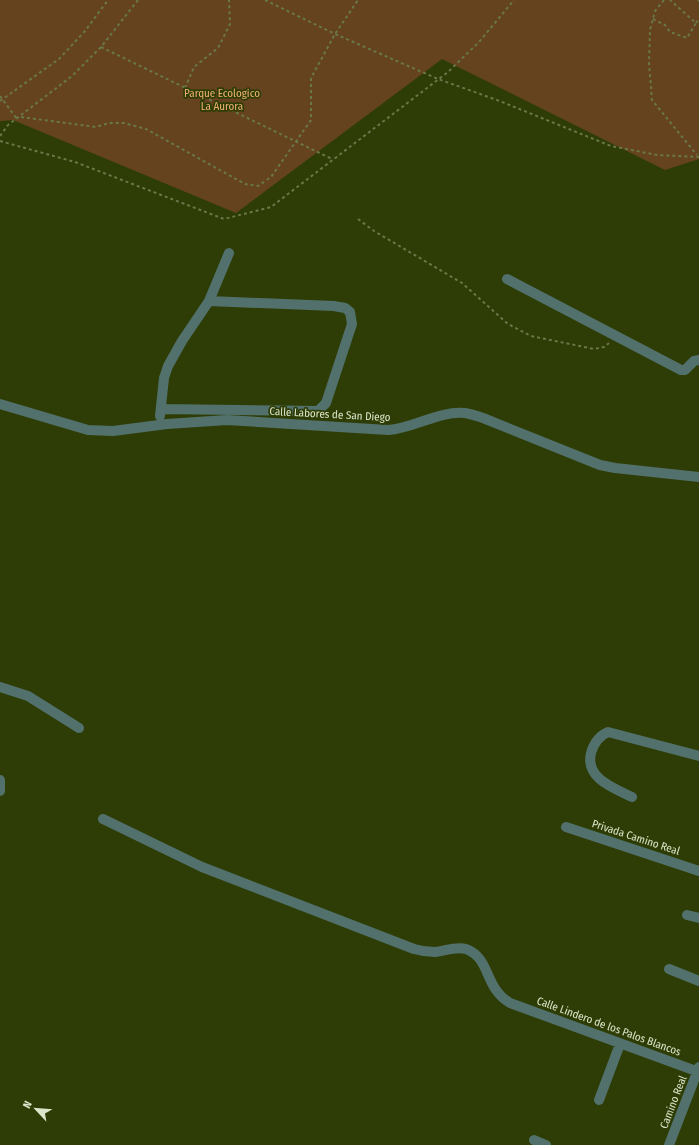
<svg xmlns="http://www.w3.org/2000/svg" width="699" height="1145" font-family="'Fira Sans Condensed',sans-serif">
  <rect width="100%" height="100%" fill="#2e3d06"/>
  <path fill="#66431f" d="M0,0H699V159L665,170L442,59L236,213L13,120L0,121Z"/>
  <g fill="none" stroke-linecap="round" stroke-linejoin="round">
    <path stroke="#697749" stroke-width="2" stroke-dasharray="3 3" stroke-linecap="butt" d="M265,0L335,34L438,79L497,100L611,146L657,155L699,157
      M664,0L655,11L650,30L649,63L652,100L697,155
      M698,0L699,1
      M653,19L665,25L670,32L687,38L696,23L670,0
      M696,23L699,19
      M101,47L332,159
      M185,88L194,67L218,48L230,24L229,0
      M0,96L17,119
      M0,101L59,59L85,31L108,0
      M21,117L96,127L109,123H124L146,129L245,184L258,186L271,177L311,120V78L335,34L358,0
      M0,136L8,125L72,76L101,47L138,0
      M0,141L75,162L224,219L271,207L448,72L479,42L514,0
      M358,219L374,231L462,283L508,324L531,336L594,349L604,347L609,343"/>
    <path stroke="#52716c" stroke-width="10" d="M507,279L681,370H685L694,361L699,360
      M0,404L88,430L113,431L167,424L227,420L388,430C415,428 437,411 465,413C471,414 477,416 483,418L600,465L615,468L699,477
      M161,409L318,411L326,403L352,324L350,312L345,308L334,306L209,301
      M160,416L164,378L168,366L182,341L209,301L229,253
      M0,687L28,696L79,728
      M0,780V791
      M632,797C613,788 585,778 591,753C594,742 599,736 608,732L699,756
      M103,819L202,867L414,949C421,951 428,952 435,952C445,951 456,946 466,949C491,958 484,988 510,1003L699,1072
      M566,827L699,871
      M687,915L699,918
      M669,969L699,981
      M599,1100L620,1044
      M534,1140L546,1145
      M669,1145L699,1067"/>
  </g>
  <g text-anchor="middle" stroke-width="3.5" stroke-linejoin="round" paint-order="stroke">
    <g font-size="11" fill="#f1b070" stroke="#2e3d06">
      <text x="222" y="97">Parque Ecologico<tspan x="222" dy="13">La Aurora</tspan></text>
    </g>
    <g font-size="11" fill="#dae5c9" stroke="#2e3d06">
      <text transform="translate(330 414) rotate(3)" y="4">Calle Labores de San Diego</text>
      <text transform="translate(636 837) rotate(18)" y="4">Privada Camino Real</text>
      <text transform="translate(609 1026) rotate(20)" y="4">Calle Lindero de los Palos Blancos</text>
      <text transform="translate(673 1102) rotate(-69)" y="4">Camino Real</text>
    </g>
  </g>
  <g transform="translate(36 1109) rotate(296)" stroke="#2e3d06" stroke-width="3" paint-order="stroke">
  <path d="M0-3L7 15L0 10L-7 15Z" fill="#dae5c9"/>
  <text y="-6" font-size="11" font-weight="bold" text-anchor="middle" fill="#dae5c9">N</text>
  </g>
</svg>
